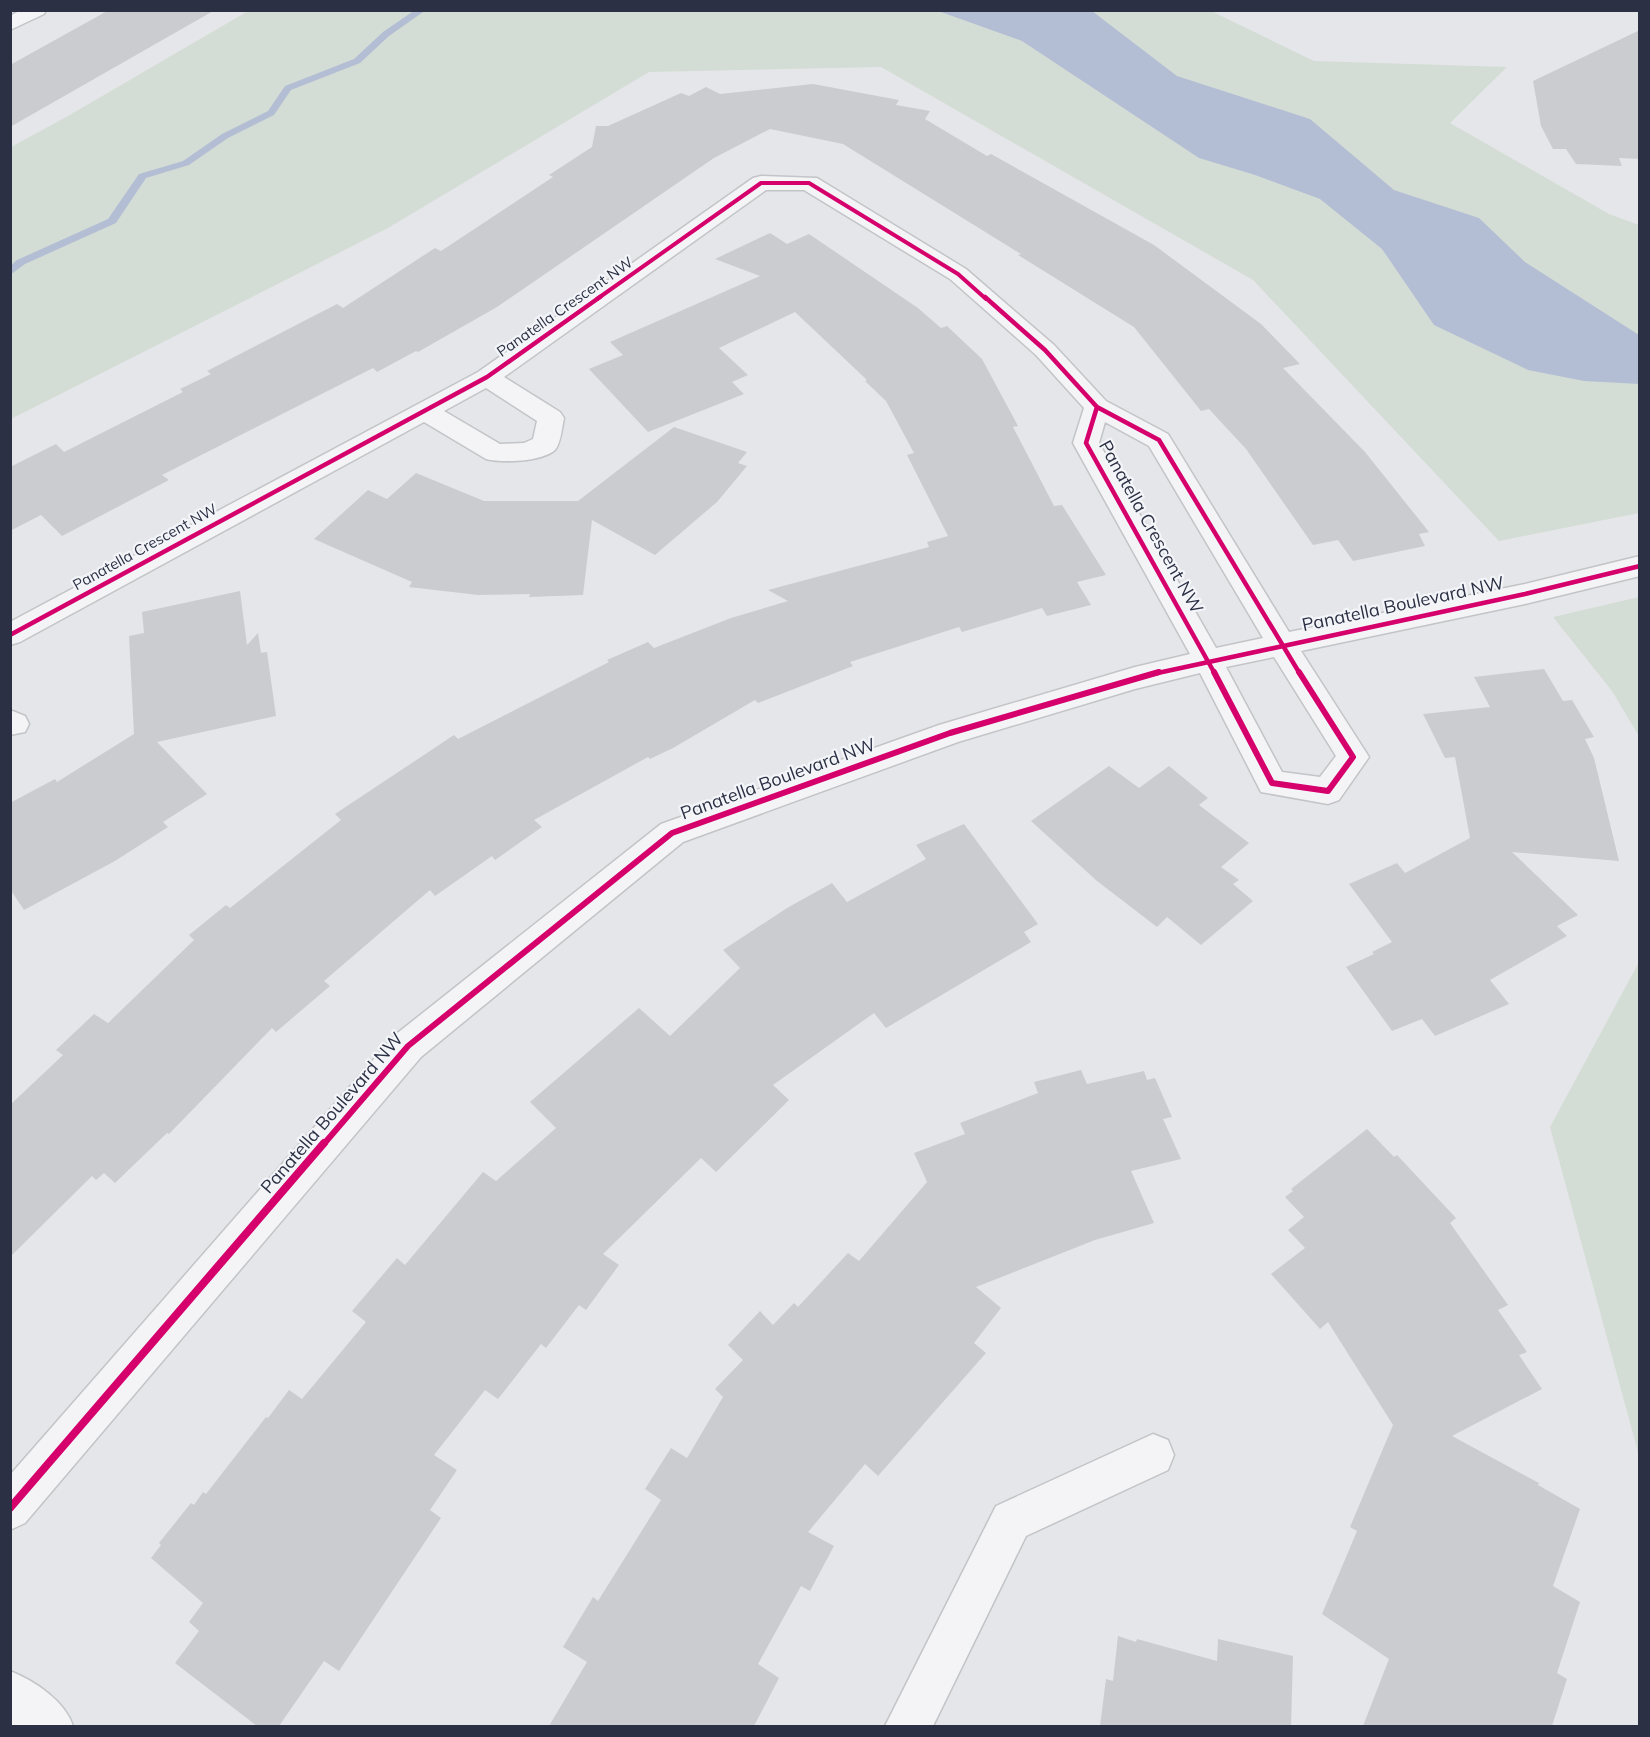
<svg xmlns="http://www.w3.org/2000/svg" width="1650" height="1737" font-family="Mulish,sans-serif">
  <rect width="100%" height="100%" fill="#e5e6e9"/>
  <path fill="#d4ddd5" d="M248,11H1211L1314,61L1507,67L1450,123L1609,214L1639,225V513L1499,541L1253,280L881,67L649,72L388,228L11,419V147L68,116Z
    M1639,597H1640L1639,736L1612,691L1553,617Z
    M1639,962V1456L1550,1127Z"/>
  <path fill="#b3bed4" d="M938,11H1092L1177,76L1310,119L1394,190L1479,218L1525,262L1639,335V384L1584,381L1528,370L1434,325L1382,249L1320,199L1255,175L1199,158L1022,41Z"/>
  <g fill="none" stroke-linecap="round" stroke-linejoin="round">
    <path fill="#b3bed4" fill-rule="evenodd" d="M415,10H426L389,36L360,63L291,90L274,115L228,138L189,165L146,178L116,223L25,264L10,275V266L17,260L108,219L139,174L183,161L222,134L268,111L285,86L354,59L383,32Z"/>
  </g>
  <path fill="#cbccd0" d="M109,10H215L10,127V65Z
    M1640,30V159L1619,158L1622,166L1576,164L1566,149H1553L1541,126L1533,81Z
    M813,84L899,100L896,105L930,111L925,119L987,156L991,154L1154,245L1261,324L1300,364L1283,368L1365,452L1429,532L1419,534L1425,546L1353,561L1338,540L1313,545L1246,449L1209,409L1201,411L1134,327L1018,255L1021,254L843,144L770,129L714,158L497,307L418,352L416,351L377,372L373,368L162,475L169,480L62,536L41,515L10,531V467L56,444L64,452L183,392L180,389L211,374L207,371L337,304L343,308L435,248L441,251L553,177L549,175L592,147L596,126H608L681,93L689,96L706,87L720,94Z
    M770,233L787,244L809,234L918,308L941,328L947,326L982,359L1018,426L1013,427L1054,506L1062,505L1106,575L1077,582L1091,605L1047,616L1042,608L962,632L959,627L850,662L853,666L758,703L755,700L673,748L650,759L648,757L534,820L542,827L495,860L492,856L435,896L430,890L324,981L330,986L276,1032L272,1028L169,1134L167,1133L115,1183L104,1173L96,1180L92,1176L10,1257V1105L63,1055L56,1050L94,1014L108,1023L194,940L189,935L226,905L230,908L341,820L335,814L454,735L458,739L609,662L607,660L648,642L654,648L731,618L788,601L768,590L929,547L927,542L948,536L907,455L914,453L886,401L865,381L867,380L795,312L719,348L748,375L732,382L744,394L648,432L589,369L623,355L610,342L760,276L715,259Z
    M674,427L747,452L738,463L747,466L717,502L655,555L592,520L583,595L529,597L530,594L478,595L409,587L412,582L314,539L368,490L387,499L416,473L484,501H578Z
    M240,591L247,645L258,633L261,653L267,652L276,716L157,742L207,794L163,822L168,827L115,861L24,910L10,889V803L55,779L57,782L134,734L129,636L144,633L142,612Z
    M1544,669L1563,701L1572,700L1594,737L1585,739L1594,758L1619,861L1512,852L1578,915L1557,926L1567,936L1490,980L1509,1004L1435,1036L1422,1019L1392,1031L1346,967L1374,954L1372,952L1392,942L1349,884L1397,863L1405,873L1470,838L1455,757L1445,758L1423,714L1490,707L1474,677Z
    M1109,766L1139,788L1169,766L1208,798L1199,805L1249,843L1221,867L1239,880L1233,884L1253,901L1201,945L1167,917L1157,927L1097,881L1031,821Z
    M964,824L1038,924L1024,932L1031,942L886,1028L874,1013L773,1085L789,1100L716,1172L701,1158L603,1254L619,1265L586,1310L579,1305L546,1348L541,1344L498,1399L485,1390L434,1455L457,1470L430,1510L441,1518L339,1671L324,1661L279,1726H257L175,1663L199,1631L189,1622L203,1603L151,1558L161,1545L159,1543L191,1503L194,1505L203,1492L206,1494L266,1417L268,1418L289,1390L302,1399L366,1322L352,1311L397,1258L405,1265L483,1172L496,1181L556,1128L530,1102L639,1008L670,1036L740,968L723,950L787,908L832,883L847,902L926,859L916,845Z
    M1081,1070L1087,1084L1144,1071L1147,1080L1155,1078L1172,1117L1163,1119L1181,1159L1131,1171L1154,1223L1095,1240L976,1287L1001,1308L974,1343L986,1353L878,1476L865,1464L808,1532L834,1546L810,1591L801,1586L758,1664L779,1678L754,1726H549L587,1662L563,1647L593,1597L598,1601L661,1500L645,1489L671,1448L687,1458L723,1397L715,1389L743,1360L728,1345L760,1311L773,1325L794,1303L798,1307L848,1253L859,1261L927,1182L914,1153L965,1134L960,1123L1038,1093L1034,1082Z
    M1367,1129L1394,1157L1397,1155L1456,1218L1450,1223L1508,1305L1498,1310L1527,1352L1519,1355L1542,1389L1452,1436L1539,1483L1538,1485L1580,1509L1553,1586L1580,1602L1557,1673L1567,1679L1552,1726H1363L1389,1659L1322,1614L1357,1531L1350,1527L1393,1425L1328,1322L1320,1329L1271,1274L1305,1248L1288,1230L1304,1217L1285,1197L1293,1191L1291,1189Z
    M1118,1636L1136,1642L1137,1639L1217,1661L1218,1639L1293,1656L1291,1726H1100L1106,1679L1113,1681Z"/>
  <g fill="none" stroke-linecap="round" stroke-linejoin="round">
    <g stroke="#c3c4c7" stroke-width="3">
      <path id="minor" d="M21,10H46L44,14L10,30V16Z
        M761,176L817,178L966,269L1054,345L1106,401L1168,434L1289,632L1525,584L1640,556V576L1525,604L1301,651L1369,757L1339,800L1328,804L1261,792L1200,673L1135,689L958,742L683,842L421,1057L25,1523L10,1530V1475L395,1035L661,824L939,725L1135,667L1190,654L1073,443L1084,408L1036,355L950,279L804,190H766L504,377L560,412L564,418C562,427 561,443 555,450C541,462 502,463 486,459L424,422L20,642L10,645V622L478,372L753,178ZM486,388L537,421L533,439L524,443L500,444L444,411ZM1105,422L1149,446L1263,638L1216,648L1099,443ZM1274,657L1336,756L1320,777L1282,772L1226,667Z
        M10,710L25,716L29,724L25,732L10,735Z
        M1153,1434L1168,1440L1174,1455L1168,1470L1026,1536L933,1726H885L996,1506Z
        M10,1671C35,1681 65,1701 73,1726H13L10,1724Z"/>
    </g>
    <use href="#minor" fill="#f4f4f6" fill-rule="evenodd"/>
    <g stroke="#f3f5f8" stroke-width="6">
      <path id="cycleway-far3" d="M597,299L761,183H809L958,274L986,299"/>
    </g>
    <g stroke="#f3f5f8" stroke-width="8">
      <path id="cycleway-far2" d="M985,297L1045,350L1097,407
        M1097,407L1159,440L1300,674
        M1097,407L1086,443L1215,674
        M10,635L487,377L600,297
        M1153,674L1525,594L1640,566"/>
    </g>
    <g stroke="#f3f5f8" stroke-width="10">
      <path id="cycleway-far1" d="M1214,672L1272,783L1328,791L1353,757L1299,672
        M323,1145L408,1046L672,833L950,733L1159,672"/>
    </g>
    <g stroke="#f3f5f8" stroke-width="11">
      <path id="cycleway" d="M10,1508L324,1143"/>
    </g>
    <use href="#cycleway-far3" stroke="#d6006c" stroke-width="4"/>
    <use href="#cycleway-far2" stroke="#d6006c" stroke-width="4.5"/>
    <use href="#cycleway-far1" stroke="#d6006c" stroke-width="6"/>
    <use href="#cycleway" stroke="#d6006c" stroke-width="8"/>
  </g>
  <g text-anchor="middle" stroke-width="4.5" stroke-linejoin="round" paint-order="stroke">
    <g font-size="15" fill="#2b3044" stroke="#f3f5f8">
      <text transform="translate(565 307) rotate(-35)" y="5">Panatella Crescent NW</text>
      <text transform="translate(145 547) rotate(-29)" y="5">Panatella Crescent NW</text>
    </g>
    <g font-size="18" fill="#2b3044" stroke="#f3f5f8">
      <text transform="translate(1151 527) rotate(61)" y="6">Panatella Crescent NW</text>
      <text transform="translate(1403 604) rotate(-12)" y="6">Panatella Boulevard NW</text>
      <text transform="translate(778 779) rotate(-20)" y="6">Panatella Boulevard NW</text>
      <text transform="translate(332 1113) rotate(-49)" y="6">Panatella Boulevard NW</text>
    </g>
  </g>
  <rect width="1650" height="1737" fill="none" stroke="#2b3044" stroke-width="24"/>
</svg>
